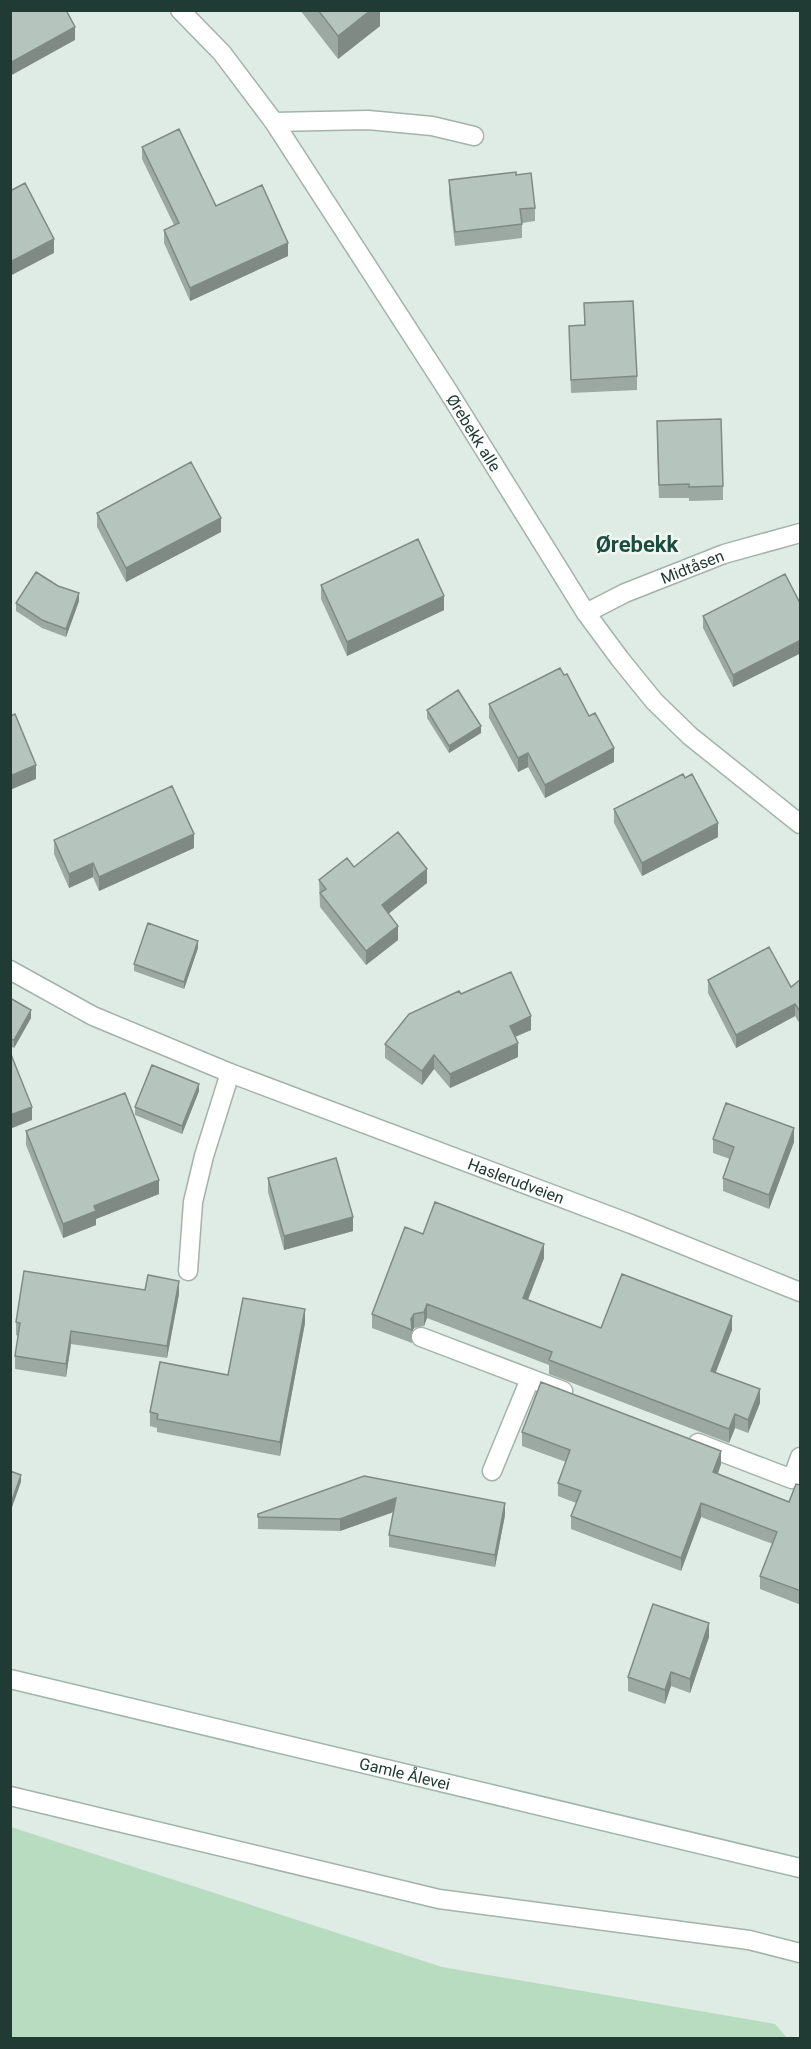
<svg xmlns="http://www.w3.org/2000/svg" width="811" height="2049" font-family="Roboto,sans-serif">
  <rect width="100%" height="100%" fill="#dfebe5"/>
  <path fill="#b8dcc0" d="M11,1827L442,1967L775,2024L787,2038H11Z"/>
  <g fill="none" stroke-linecap="round" stroke-linejoin="round">
    <g stroke="#a2b3ac" stroke-width="21">
      <path id="lane" d="M274,122L368,120L432,126L474,136"/>
    </g>
    <g stroke="#a2b3ac" stroke-width="21">
      <g id="street">
        <path id="s1" d="M180,10L222,53L274,122L448,391L586,613L620,659L654,701L690,736L800,824"/>
        <path id="s2" d="M586,613L625,593L724,554L800,533"/>
        <path id="s3" d="M10,970L93,1016L230,1073L631,1224L800,1292"/>
        <path d="M188,1271L193,1202L204,1156L230,1073"/>
        <path d="M421,1337L563,1391"/>
        <path d="M698,1443L792,1479L800,1457"/>
        <path d="M492,1471L530,1379"/>
        <path d="M10,1796L439,1899L749,1940L800,1953"/>
      </g>
    </g>
    <g stroke="#9eb6ad" stroke-width="21">
      <g id="secondary">
        <path id="s4" d="M10,1679L800,1868"/>
      </g>
    </g>
    <use href="#lane" stroke="#fff" stroke-width="18"/>
    <use href="#street" stroke="#fff" stroke-width="18"/>
    <use href="#secondary" stroke="#fff" stroke-width="18"/>
  </g>
  <path fill="#9ca9a3" d="M300,10H380V26L338,59Z
    M142,147L216,206L288,256L190,301L164,243V230L174,225L142,159Z
    M516,175L535,208V221L522,223V238L455,246L449,194V180Z
    M584,303L637,376V390L571,393L569,326L584,325Z
    M657,435L723,486V500L689,501V498H659Z
    M97,513L221,532L126,582L97,527Z
    M321,585L444,610L347,656L321,599Z
    M801,600V653L733,687L703,628V616Z
    M79,601L66,637L42,628L16,611V603Z
    M489,704L614,762L545,798L528,767L518,772L489,718Z
    M427,710L481,733L449,753L427,718Z
    M614,809L718,837L642,876L614,823Z
    M54,840L194,848L99,891L93,877L69,888L54,854Z
    M319,880L427,883L388,913L398,940L366,965L320,907Z
    M198,948L184,989L134,971V964Z
    M801,979V1026L795,1016L736,1048L708,993V980L791,987Z
    M461,994L531,1030L515,1037L518,1057L450,1088L434,1069L422,1085L385,1058V1044Z
    M10,998L31,1018L14,1048L10,1046Z
    M199,1091L182,1134L135,1115V1107Z
    M26,1131L159,1194L96,1219V1225L63,1238L26,1145Z
    M713,1139L794,1142L769,1209L723,1191V1178L730,1159L713,1153Z
    M268,1178L353,1231L284,1250L268,1192Z
    M423,1234L544,1258L528,1300L601,1328L732,1330L716,1372L760,1403L748,1433L735,1428L729,1443L549,1374V1365L427,1318L424,1326L414,1328L412,1331V1343L372,1328V1314Z
    M145,1290L179,1294L167,1358L71,1344L66,1377L15,1369V1356L18,1336L16,1335V1322Z
    M305,1323L280,1456L157,1432V1428L150,1426V1412L228,1375Z
    M522,1432L721,1464L718,1474L789,1502L801,1485V1605L760,1589V1576L773,1544L701,1517L681,1571L571,1529V1516L576,1503L558,1496V1483L566,1462L522,1446Z
    M364,1476L505,1515L495,1567L389,1547V1535L394,1512L340,1531L258,1529V1514Z
    M709,1637L690,1693L671,1686L665,1704L628,1691V1677Z"/>
  <path fill="#7f8a85" d="M371,10H380V26L338,59V36Z
    M75,27V40L10,76V63Z
    M54,239V253L10,276V262Z
    M288,243V256L190,301V288Z
    M221,518V532L126,582V568Z
    M79,593V601L66,637V629Z
    M444,596V610L347,656V642Z
    M801,640V653L733,687V675Z
    M481,726V733L449,753V746Z
    M614,748V762L545,798V785Z
    M528,753V767L518,772V758Z
    M36,765V779L10,790V776Z
    M718,823V837L642,876V863Z
    M194,834V848L99,891V877Z
    M93,863V877L69,888V874Z
    M427,869V883L382,919V905Z
    M398,926V940L366,965V951Z
    M198,941V948L184,989V982Z
    M795,1004V1016L736,1048V1035Z
    M31,1010V1018L14,1048V1040Z
    M531,1016V1030L510,1039V1026Z
    M518,1043V1057L450,1088V1074Z
    M434,1055V1069L422,1085V1071Z
    M199,1084V1091L182,1134V1126Z
    M32,1107V1120L10,1129V1115Z
    M794,1128V1142L769,1209V1195Z
    M159,1180V1194L96,1219V1225L63,1238V1224L94,1206Z
    M353,1217V1231L284,1250V1236Z
    M544,1244V1258L523,1312V1298Z
    M179,1281V1294L167,1358V1346Z
    M427,1304V1318L424,1326V1312Z
    M305,1309V1323L280,1456V1442Z
    M414,1314V1328L412,1331L411,1319Z
    M732,1316V1330L711,1384V1371Z
    M71,1331V1344L66,1377V1364Z
    M760,1389V1403L748,1433V1420Z
    M735,1414V1428L729,1443V1429Z
    M721,1451V1464L713,1486V1472Z
    M21,1475V1482L10,1513V1506Z
    M396,1498V1511L340,1531V1519Z
    M505,1503V1515L495,1567V1555Z
    M701,1503V1517L681,1571V1558Z
    M709,1623V1637L690,1693V1679Z
    M671,1672V1686L665,1704V1690Z"/>
  <path fill="#b5c5be" stroke="#7f8a85" stroke-width="1.5" d="M10,10H66L75,27L10,63Z
    M318,10H371L338,36Z
    M179,129L216,206L262,185L288,243L190,288L164,230L179,223L142,147Z
    M516,172V175L531,173L535,208L520,209L522,224L455,232L449,180Z
    M25,183L54,239L10,262V191Z
    M633,301L637,376L571,380L569,326L585,325L584,303Z
    M721,419L723,486L689,487V484L659,485L657,421Z
    M191,462L221,518L126,568L97,513Z
    M418,539L444,596L347,642L321,585Z
    M36,572L58,586L79,593L66,629L42,620L16,603Z
    M785,574L799,601L801,600V640L733,675L703,616Z
    M560,668L564,675L567,674L589,716L595,713L614,748L545,785L528,753L518,758L489,704Z
    M458,690L481,726L449,746L427,710Z
    M15,714L36,765L10,776V716Z
    M683,774L685,778L692,774L718,823L642,863L614,809Z
    M172,786L194,834L99,877L93,863L69,874L54,840Z
    M398,832L427,869L382,905L398,926L366,951L320,893L326,889L319,880L347,858L354,867Z
    M148,923L198,941L184,982L134,964Z
    M769,947L791,987L801,979V1013L795,1004L736,1035L708,980Z
    M511,972L531,1016L510,1026L518,1043L450,1074L434,1055L422,1071L385,1044L409,1014L459,991L461,994Z
    M10,998L31,1010L14,1040L10,1039Z
    M10,1052L32,1107L10,1115Z
    M152,1065L199,1084L182,1126L135,1107Z
    M125,1093L159,1180L94,1206L96,1211L63,1224L26,1131Z
    M726,1103L794,1128L769,1195L723,1178L734,1147L713,1139Z
    M336,1158L353,1217L284,1236L268,1178Z
    M435,1202L544,1244L523,1298L601,1328L622,1274L732,1316L711,1371L760,1389L748,1420L735,1414L729,1429L549,1360L552,1352L427,1304L424,1312L414,1314L411,1319L412,1330L372,1314L405,1227L423,1234Z
    M24,1271L145,1290L148,1275L179,1281L167,1346L71,1331L66,1364L15,1356L20,1323L16,1322Z
    M243,1298L305,1309L280,1442L157,1419L158,1414L150,1412L160,1362L228,1375Z
    M541,1382L721,1451L713,1472L789,1502L796,1484L801,1485V1591L760,1576L777,1532L701,1503L681,1558L571,1516L581,1491L558,1483L570,1450L522,1432Z
    M10,1471L21,1475L10,1506Z
    M364,1476L505,1503L495,1555L389,1535L396,1498L340,1519L258,1517V1514Z
    M653,1604L709,1623L690,1679L671,1672L665,1690L628,1677Z"/>
  <g text-anchor="middle" stroke-width="5" stroke-linejoin="round" paint-order="stroke">
    <g font-size="16" fill="#203b33" stroke="#f0f7f3">
      <text dy="6" stroke="none"><textPath href="#s1" startOffset="516">Ørebekk alle</textPath></text>
      <text dy="6" stroke="none"><textPath href="#s2" startOffset="116">Midtåsen</textPath></text>
      <text dy="6" stroke="none"><textPath href="#s3" startOffset="549">Haslerudveien</textPath></text>
      <text dy="6" stroke="none"><textPath href="#s4" startOffset="406">Gamle Ålevei</textPath></text>
    </g>
    <g font-size="22" font-weight="bold" fill="#1c4d3f" stroke="#f0f7f3">
      <text x="637" y="552">Ørebekk</text>
    </g>
  </g>
  <rect width="811" height="2049" fill="none" stroke="#203b33" stroke-width="24"/>
</svg>
